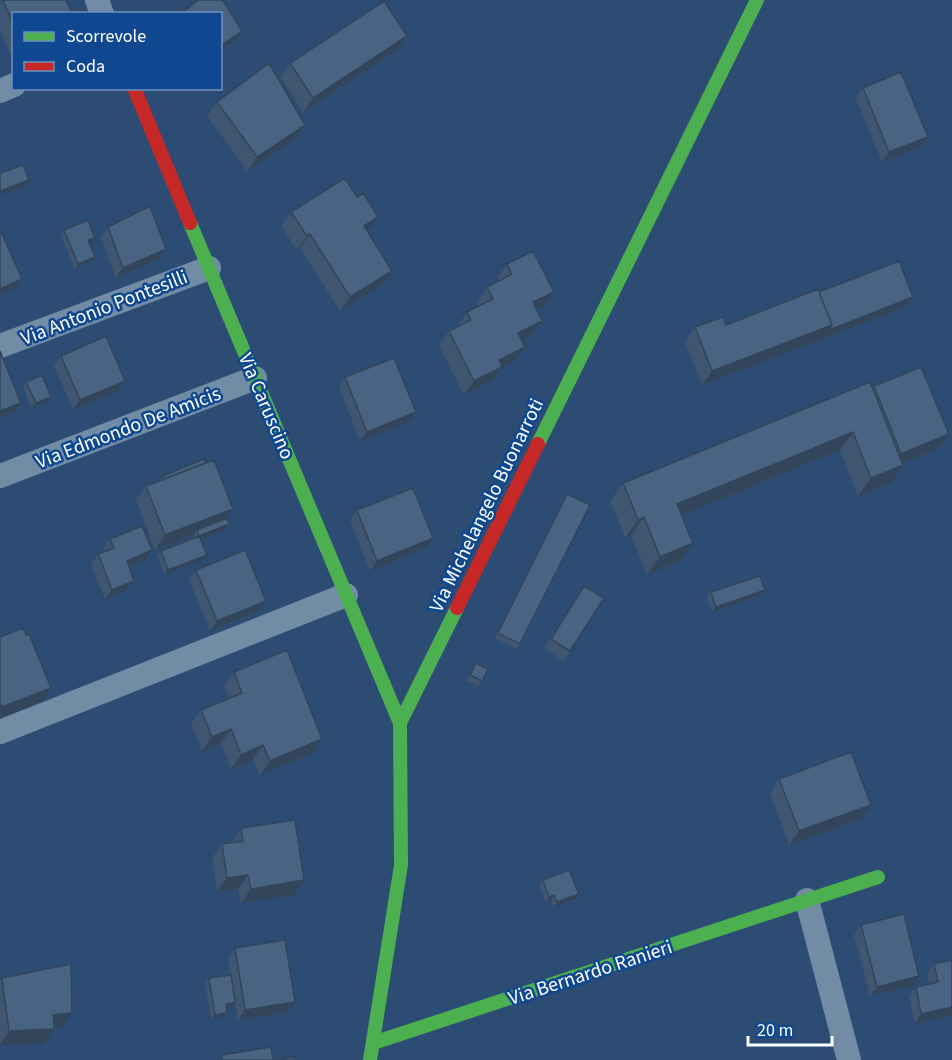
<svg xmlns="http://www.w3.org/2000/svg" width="952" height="1060" font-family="'Source Sans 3',sans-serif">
  <rect width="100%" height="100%" fill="#2c4c73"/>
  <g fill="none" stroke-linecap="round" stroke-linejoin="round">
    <path stroke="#738ca6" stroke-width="24" d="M97,0L102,14
      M0,91L14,85
      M0,346L209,268
      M0,476L255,378
      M0,732L346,595
      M807,900L849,1060"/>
    <path stroke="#4caf50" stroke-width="14" d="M190,223L400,723
      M538,444L757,0
      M373,1043L878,877
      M370,1060L401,865L400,723L457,608"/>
    <path stroke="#c62828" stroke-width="14" d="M134,88L190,223
      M457,608L538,444"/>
  </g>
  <path fill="#3f5570" d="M0,0H66L14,14L13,59L0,30V6L1,4Z
    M407,36L397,50L303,112L280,77L290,63Z
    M863,88L921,147L882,162L856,98Z
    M217,102L305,125L295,139L247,171L207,116Z
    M291,212L368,232L382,285L340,311L300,248L297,250L281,226Z
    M108,227L166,249L159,259L116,278L101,237Z
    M64,230L92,243L89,244L91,262L75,269L61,235Z
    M507,264L554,292L544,306L537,310L542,321L532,335L521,340L525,347L515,361L501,368L492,381L464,395L439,345L449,331L457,327L467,312L479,306L477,302L487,287L499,281L497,278Z
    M819,292L906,307L702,385L685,342L695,327L726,325Z
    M61,356L118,391L73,410L54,365Z
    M345,377L416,412L409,422L360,441L339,387Z
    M26,382L51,397L47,402L32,408L23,387Z
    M874,386L949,434L939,448L903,463L891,483L858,496L840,450L682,515L680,561L647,575L631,535L625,538L610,501L623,483L872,388Z
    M205,463L233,509L227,518L229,524L226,529L201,539L203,560L165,575L157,556L161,551L195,538L193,535L155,550L136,500L146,486L159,481L163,476Z
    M567,494L520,644L517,649L495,638L564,499Z
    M357,510L433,538L426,548L370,571L350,520Z
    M110,539L145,560L129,567L134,581L127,590L105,599L91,564L98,554L105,551L103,548Z
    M196,570L259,611L210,631L189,580Z
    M584,586L570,651L563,661L544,648Z
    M765,590L761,595L712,612L707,597L711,592Z
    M476,663L482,681L478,686L466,680Z
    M234,672L322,739L313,753L260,775L253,759L231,769L221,743L202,751L191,724L201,710L229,698L224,686Z
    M779,779L861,819L789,845L770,793Z
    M241,828L294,895L241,903L238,889L217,892L212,858L222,844L231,843Z
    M543,880L575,899L553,907L551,900L546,902L539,885Z
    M861,925L913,986L870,996L854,935Z
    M235,948L288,1012L238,1020L228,958Z
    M952,960V1016L915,1024L909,996L916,987L929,984L927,973L934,964Z
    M2,978L72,1013L62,1027L53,1028L54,1029L44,1044L0,1045V981Z
    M209,978L235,1002L231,1007L226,1008L223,1018L211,1019L205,983Z"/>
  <path fill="#33455b" d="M242,31L235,40L220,51V46Z
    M407,36L397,50L303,112L313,98Z
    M305,125L295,139L247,171L257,157Z
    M928,137L921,147L882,162L889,152Z
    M29,180L26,185L0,195V191Z
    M378,217L368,231L355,241L364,226Z
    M310,234L300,248L297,250L307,236Z
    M95,238L92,243L84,245L88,240Z
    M166,249L159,259L116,278L123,268Z
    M95,257L91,262L75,269L78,264Z
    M392,271L382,285L340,311L350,297Z
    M22,279L15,288L0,295V289Z
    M554,292L544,306L523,316L533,302Z
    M913,297L906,307L702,385L712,371L832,325Z
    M542,321L532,335L508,347L518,333Z
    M525,347L515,361L501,368L492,381L464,395L474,381L499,360Z
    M125,381L118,391L73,410L80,400Z
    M51,397L47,402L32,408L36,403Z
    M21,403L14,412L0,418V411Z
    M416,412L409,422L360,441L367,432Z
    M853,432L840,450L665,522L677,504Z
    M949,434L939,448L891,468L901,454Z
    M903,465L891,483L858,496L871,478Z
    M233,509L223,523L197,530L193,535L155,550L165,535Z
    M644,517L631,535L625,538L638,520Z
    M229,524L226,529L196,541L199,536Z
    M433,538L426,548L370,571L377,561Z
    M693,543L680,561L647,575L660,557Z
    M152,550L145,560L120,570L127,561Z
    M207,555L203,560L165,575L168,570Z
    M134,581L127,590L105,599L112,590Z
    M765,590L761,595L712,612L716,607Z
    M266,601L259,611L210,631L217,621Z
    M51,688L41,702L0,718V710L2,707Z
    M231,729L221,743L202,751L212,737Z
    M322,739L313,753L260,775L270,761Z
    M263,745L253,759L231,769L241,755Z
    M871,805L861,819L789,845L799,831Z
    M248,875L238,889L217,892L227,878Z
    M304,880L294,895L241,903L251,889Z
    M579,894L575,899L553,907L557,902Z
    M554,895L551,900L546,902L549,897Z
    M919,976L913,986L870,996L877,987Z
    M235,1002L231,1007L222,1009L226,1004Z
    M295,1002L288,1012L238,1020L245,1010Z
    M952,1007V1016L915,1024L921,1014Z
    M72,1013L62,1027L43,1029L53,1015Z
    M227,1013L223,1018L211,1019L215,1015Z
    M54,1029L44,1044L0,1045L9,1031Z"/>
  <path fill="#496382" stroke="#33455b" stroke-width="1.5" d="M6,0H66L72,14H14V24L3,1Z
    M198,0H223L242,31L220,46V14H181Z
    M384,1L407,36L313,98L290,63Z
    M269,63L305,125L257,157L217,102Z
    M901,72L928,137L889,152L863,88Z
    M23,165L29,180L0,191V173Z
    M345,178L357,197L363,193L378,217L364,226L392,271L350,297L310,234L307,236L291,212Z
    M150,206L166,249L123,268L108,227Z
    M88,220L95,238L88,240L95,257L78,264L64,230Z
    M0,229L22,279L0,289Z
    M533,251L554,292L533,302L542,321L518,333L525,347L499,360L502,367L474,381L449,331L471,320L467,312L493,299L487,287L512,274L507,264Z
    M899,261L913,297L829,330L832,325L819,292Z
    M818,289L832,325L712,371L695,327L723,317L726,325Z
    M106,336L125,381L80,400L61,356Z
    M0,351L21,403L0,411Z
    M394,358L416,412L367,432L345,377Z
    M921,367L949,434L901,454L874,386Z
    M42,375L51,397L36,403L26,382Z
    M870,382L903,465L871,478L853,432L677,504L693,543L660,557L644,517L638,520L623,483Z
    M204,459L205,463L164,479L163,476Z
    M214,460L233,509L165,535L146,486Z
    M413,488L433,538L377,561L357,510Z
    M567,494L590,505L520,644L498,633Z
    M227,518L229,524L199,536L197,530Z
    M142,526L152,550L127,561L134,581L112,590L98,554L114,548L110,539Z
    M199,536L207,555L168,570L161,551Z
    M245,550L266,601L217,621L196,570Z
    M760,576L765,590L716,607L711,592Z
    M584,586L604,598L570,651L551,639Z
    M23,628L26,635L29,634L51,688L2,707L0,703V637Z
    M287,650L322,739L270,761L263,745L241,755L231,729L212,737L201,710L242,693L234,672Z
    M476,663L488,669L482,681L470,675Z
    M851,752L871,805L799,831L779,779Z
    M295,820L304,880L251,889L248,875L227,878L222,844L243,841L241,828Z
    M569,870L579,894L557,902L554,895L549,897L543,880Z
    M904,914L919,976L877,987L861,925Z
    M285,940L295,1002L245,1010L235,948Z
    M952,960V1007L921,1014L916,987L938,982L934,964Z
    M71,964L72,1013L53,1015L54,1029L9,1031L2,978Z
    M231,975L235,1002L226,1004L227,1013L215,1015L209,978Z
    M271,1047L273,1060H222V1055Z
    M294,1057L295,1060H275Z"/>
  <g text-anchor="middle" stroke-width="5" stroke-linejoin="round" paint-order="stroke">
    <g font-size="20" fill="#fff" stroke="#0f4890">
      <text transform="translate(104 307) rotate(-21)" y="7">Via Antonio Pontesilli</text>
      <text transform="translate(267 406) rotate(67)" y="7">Via Caruscino</text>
      <text transform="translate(128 427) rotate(-21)" y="7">Via Edmondo De Amicis</text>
      <text transform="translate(486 505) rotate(-64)" y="7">Via Michelangelo Buonarroti</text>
      <text transform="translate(590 972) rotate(-18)" y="7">Via Bernardo Ranieri</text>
    </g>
  </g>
  <rect x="12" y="12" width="210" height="78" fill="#0f4890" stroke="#6f91bc" stroke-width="1.5"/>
  <rect x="24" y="32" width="30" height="9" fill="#4caf50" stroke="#6f91bc" stroke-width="1.5"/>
  <text x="66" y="42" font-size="18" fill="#ffffff">Scorrevole</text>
  <rect x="24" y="62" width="30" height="9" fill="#c62828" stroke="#6f91bc" stroke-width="1.5"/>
  <text x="66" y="72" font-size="18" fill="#ffffff">Coda</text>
  <path d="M748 1036v9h84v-9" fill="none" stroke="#ffffff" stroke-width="3"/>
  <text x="757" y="1036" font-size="18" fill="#ffffff" stroke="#0f4890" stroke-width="4.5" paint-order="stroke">20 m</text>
</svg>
